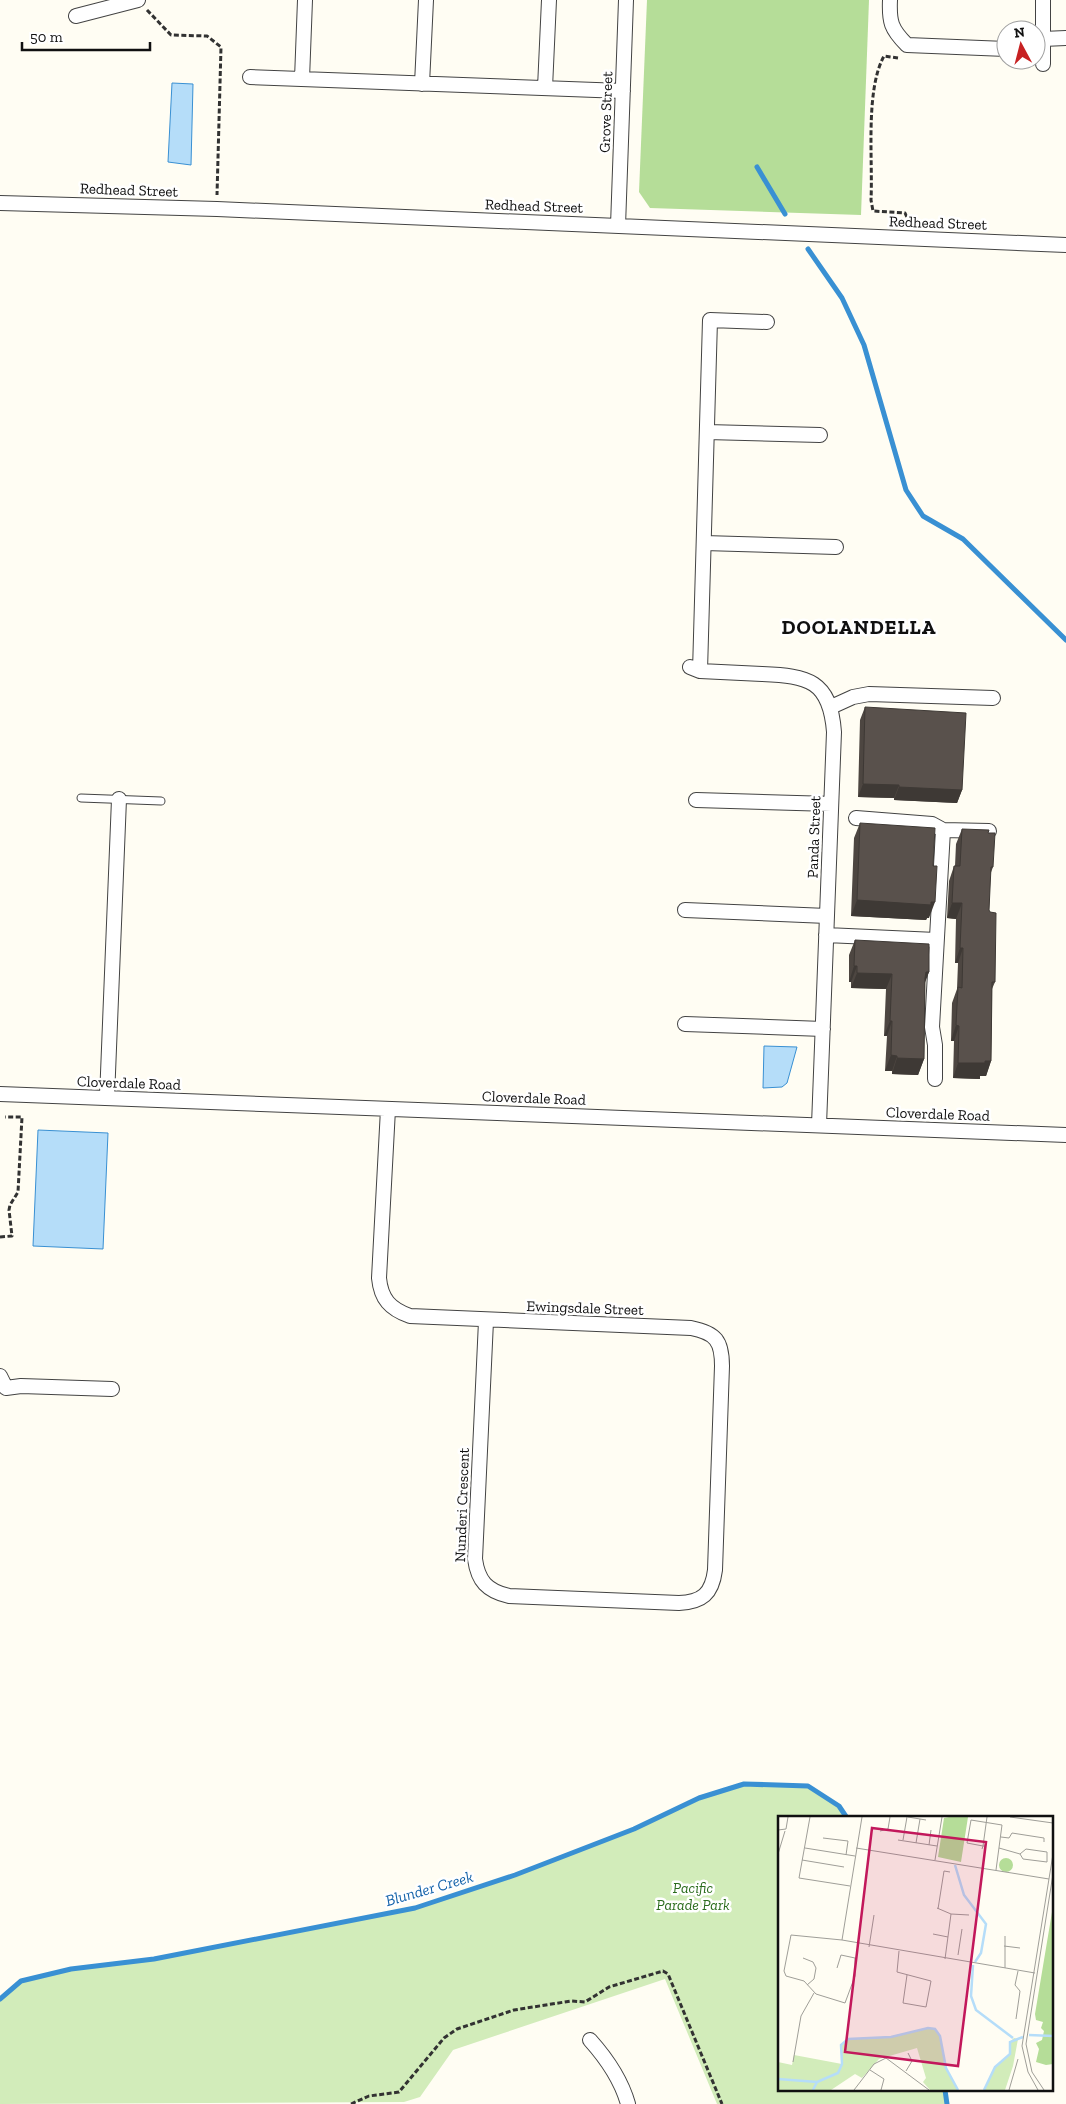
<svg xmlns="http://www.w3.org/2000/svg" width="1066" height="2104" font-family="'Zilla Slab',serif">
  <rect width="100%" height="100%" fill="#fffdf3"/>
  <path fill="#d2ecba" d="M744,1784L808,1786L839,1806L847,1818H780V2090H944L947,2104H717L665,1979L453,2050L420,2097L404,2102L0,2104V1999L21,1981L71,1969L154,1959L415,1908L515,1875L634,1829L699,1798Z"/>
  <path fill="#b5dd98" d="M647,0H869L861,215L650,208L639,192Z"/>
  <path fill="#b5ddf9" stroke="#3990d3" d="M172,83L193,84L191,165L168,162Z
    M764,1046L797,1047L787,1083L782,1087L763,1088Z
    M38,1130L108,1133L103,1249L33,1246Z"/>
  <g fill="none" stroke-linecap="round" stroke-linejoin="round">
    <path stroke="#3990d3" stroke-width="5" d="M757,167L785,214
      M808,249L842,298L864,345L906,490L923,516L963,539L1066,640
      M0,1999L21,1981L71,1969L154,1959L415,1908L515,1875L634,1829L699,1798L744,1784L808,1786L839,1806L847,1818
      M945,2090L947,2104"/>
    <g stroke="#434343" stroke-width="9">
      <path id="service" d="M81,798L161,801"/>
    </g>
    <g stroke="#434343" stroke-width="16">
      <path id="minor" d="M890,0C889,22 891,29 907,45L1006,49
        M1043,0V39L1066,38
        M76,16L138,0
        M1036,41L1043,39V64
        M250,77L623,91
        M302,79L305,0
        M422,84L426,0
        M545,88L549,0
        M0,203L217,209L1066,245
        M618,226L626,0
        M707,432L820,435
        M704,543L836,547
        M690,667L700,671C721,672 741,673 762,674C808,676 830,680 834,732L819,1125
        M700,671L710,320L767,322
        M831,707L853,697L869,694L993,698
        M696,800L831,804
        M856,818L932,824L943,830L989,831
        M685,910L827,916
        M826,935L936,940
        M685,1024L823,1029
        M935,1079V1045L932,1027L943,830
        M0,1094L1066,1135
        M107,1098L119,799
        M388,1109L379,1278C381,1299 390,1309 410,1316L691,1328C716,1333 722,1341 722,1366L715,1570C712,1594 702,1602 679,1603L509,1596C487,1591 478,1581 475,1559L486,1321
        M0,1376L6,1388
        M6,1388L21,1386L112,1389
        M590,2040C607,2059 621,2079 628,2104"/>
    </g>
    <path stroke="#323232" stroke-width="3" stroke-dasharray="5 2.5" stroke-linecap="butt" d="M147,10L171,35L207,36L221,47L217,195
      M898,58L884,56C865,91 873,159 871,200L873,211L905,213L910,224
      M0,1237L12,1236L9,1210L10,1205L18,1192L22,1117H5
      M351,2104L369,2096L399,2092L444,2038L457,2029L514,2010L571,2001L585,2002L609,1987L663,1971L668,1974L722,2104"/>
    <use href="#service" stroke="#fff" stroke-width="7"/>
    <use href="#minor" stroke="#fff" stroke-width="14"/>
  </g>
  <path fill="#4d4641" d="M865,707L962,790L957,803L894,800V798L858,797L860,720Z
    M860,823L929,918H927L926,920L851,916L854,838Z
    M962,829L988,833L993,867L990,875L989,910L995,982L992,989L991,1061L986,1076H980V1079L953,1078L954,1041H951L952,1003L957,989L958,963H955L956,919L947,918L949,881L954,866H955L956,844Z
    M855,940L929,972L925,981L924,1059L918,1075L892,1074V1071H885L887,1036H884L886,989L851,988V982H849V955Z"/>
  <path fill="#3e3935" d="M863,784L899,785L894,798L858,797Z
    M899,787L962,790L957,803L894,800Z
    M857,900L931,902H935L929,918H927L926,920L851,916Z
    M952,903H962L956,919L947,918Z
    M960,948H963L958,963H955Z
    M854,966H857L851,982H849Z
    M926,972H929L923,988Z
    M857,973L892,974L886,989L851,988Z
    M890,1021H892L887,1036H884Z
    M956,1025L959,1026L954,1041H951Z
    M891,1055L897,1056L892,1071H885Z
    M897,1058L924,1059L918,1075L892,1074Z
    M985,1061H991L986,1076H980V1079L953,1078L958,1063Z"/>
  <path fill="#59514c" stroke="#3e3935" d="M865,707L966,713L962,790L899,787V785L863,784Z
    M860,823L935,828L933,866H937L935,902H931V905L857,900Z
    M962,829L989,830L988,833H995L993,867H991L989,910L990,912L996,913L995,982H992L991,1061H985V1063H958L959,1026L956,1025L958,987L962,988L963,948H960L962,903H952L954,866H960Z
    M855,940L929,944V972H926L925,978L924,1059L897,1058V1056L891,1055L892,1021H890L892,974L857,973V966H854Z"/>
  <g text-anchor="middle" stroke-width="5" stroke-linejoin="round" paint-order="stroke">
    <g font-size="15" fill="#101010" stroke="#fff">
      <text transform="translate(606 112) rotate(-88)" y="5">Grove Street</text>
      <text transform="translate(129 190) rotate(2)" y="5">Redhead Street</text>
      <text transform="translate(534 206) rotate(2)" y="5">Redhead Street</text>
      <text transform="translate(938 223) rotate(2)" y="5">Redhead Street</text>
      <text transform="translate(814 837) rotate(-88)" y="5">Panda Street</text>
      <text transform="translate(129 1083) rotate(2)" y="5">Cloverdale Road</text>
      <text transform="translate(534 1098) rotate(2)" y="5">Cloverdale Road</text>
      <text transform="translate(938 1114) rotate(2)" y="5">Cloverdale Road</text>
      <text transform="translate(585 1308) rotate(2)" y="5">Ewingsdale Street</text>
      <text transform="translate(462 1505) rotate(-88)" y="5">Nunderi Crescent</text>
    </g>
    <g font-size="15" font-style="italic" fill="#2a6c1c" stroke="#fff">
      <text x="693" y="1893">Pacific<tspan x="693" dy="17">Parade Park</tspan></text>
    </g>
    <g font-size="16" font-style="italic" fill="#1261a9" stroke="#fff">
      <text transform="translate(429 1888) rotate(-16)" y="6">Blunder Creek</text>
    </g>
    <g font-size="20" font-weight="bold" letter-spacing="1" fill="#101010" stroke="#fff">
      <text x="859" y="634">DOOLANDELLA</text>
    </g>
  </g>
  <g transform="translate(778 1816)">
    <rect width="275" height="275" fill="#fffdf3"/>
    <path d="M150,212L157,213L162,220L168,252L180,274H152L145,266L148,262L139,232L101,243L84,262L77,258L53,274H0V246L14,249L16,239L64,248L63,229L70,223L113,221ZM236,222L240,223L235,250L227,274H206L217,251L232,238V226Z" fill="#d2ecba"/>
    <path d="M171,1H190L183,46L160,41L166,2ZM221 49a7 7 0 1 1 14 0a7 7 0 1 1-14 0ZM275,90V248L268,249L258,246L261,233L258,227L264,224L266,215L263,212L265,206L258,204L257,198Z" fill="#b5dd98"/>
    <path fill="none" stroke="#b5ddf9" stroke-width="2.5" d="M177,49L186,79L208,108L203,137L197,146M195,149L193,180L198,194L235,222M251,219L275,220M0,263L39,266M35,274L39,266L60,257L64,248L63,229L70,223L113,221L150,212L157,213L162,220L168,252L180,274M206,274L217,251L232,238V226L245,221"/>
    <path fill="none" stroke="#9f9e98" stroke-width="1" d="M32,1L21,62L72,70M130,1L148,4M232,1L275,7M0,14L8,13L10,1M102,15L110,13L112,1M223,21L231,22L234,17L266,22V26M45,22L70,25L68,39M120,24L159,30M125,24L129,1M138,27L142,3M151,29L153,14M208,30H205L209,1M27,32L77,40M78,32L271,63M221,32L242,38M204,33L205,30L189,27L193,4L224,9L218,54M248,33L269,36V46L245,43L242,38ZM0,38L7,15M24,44L66,51M157,44L164,1M159,92L173,98L167,143M160,93L166,55L172,56M173,98L191,99M155,118L170,121M64,124L257,157M64,124L84,1M226,130L242,132M91,131L96,99M121,135L119,156L153,165L148,191L125,187L129,159M180,139L184,113M25,142L35,146L38,152L36,163L29,169M59,152L63,139L77,142V160L67,187L38,178L26,165L8,160L6,155L13,119L64,124M227,152V120M238,203L242,175L237,169L240,155M15,246L23,200L36,177M92,254L106,263L103,274M128,255L134,245L130,237M76,274L96,248L108,242L151,274M231,274L240,243M260,274L250,256L244,230L275,38M266,274L254,256L248,228L275,58"/>
    <path fill="#c2185b" fill-opacity="0.15" stroke="#c2185b" stroke-width="2.5" d="M94,12L208,26L180,250L67,236Z"/>
    <rect width="275" height="275" fill="none" stroke="#101010" stroke-width="2.5"/>
  </g>
  <g transform="translate(1021 45) rotate(353)"><circle r="24" fill="#ffffff" stroke="#9f9f9f"/>
  <path d="M0-4L9 19L0 12L-9 19Z" fill="#c72122"/>
  <text y="-8" font-size="14" font-weight="bold" text-anchor="middle" fill="#101010">N</text>
  </g>
  <path d="M22 42v8h128v-8" fill="none" stroke="#101010" stroke-width="2.5"/>
  <text x="30" y="42" font-size="15" fill="#101010" stroke="#ffffff" stroke-width="4" paint-order="stroke">50 m</text>
</svg>
